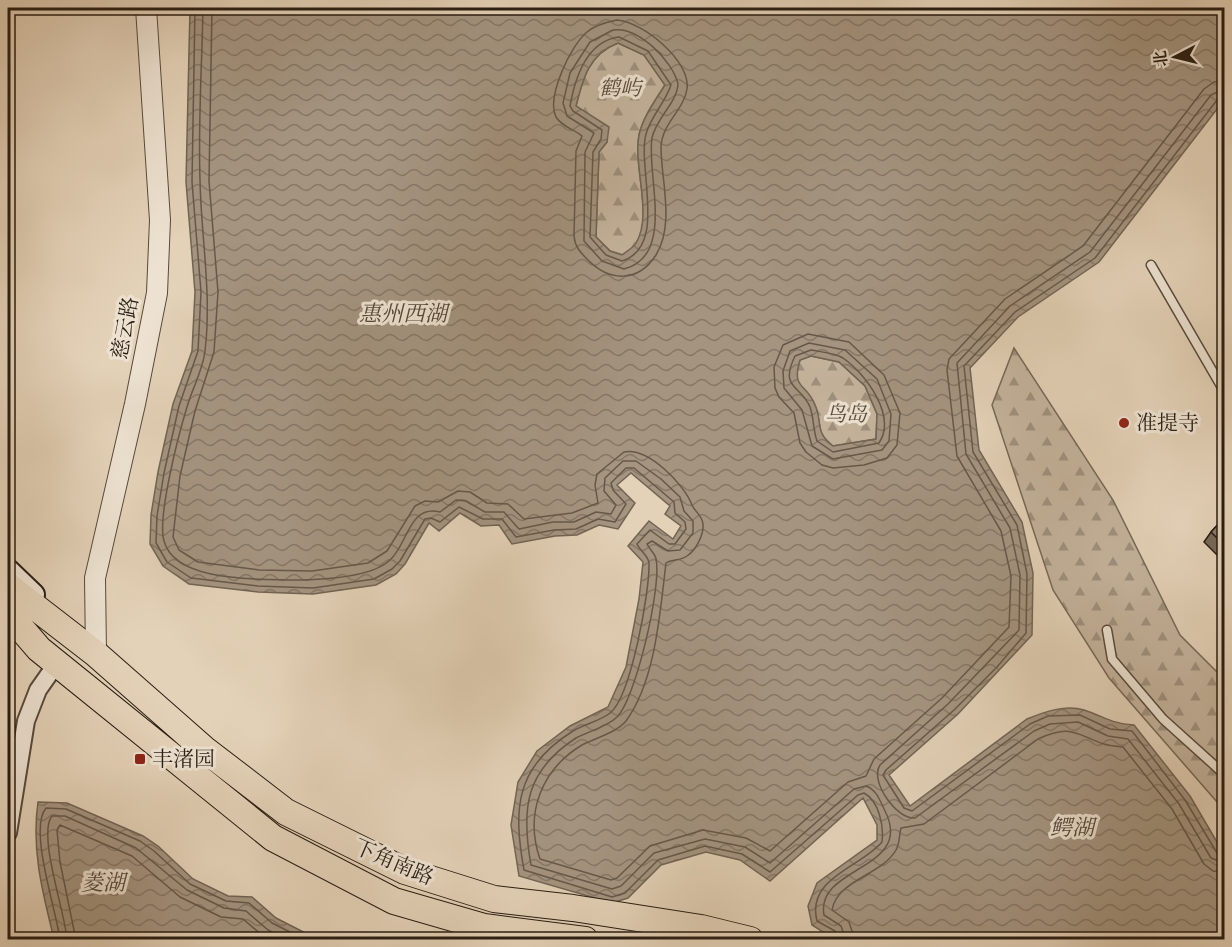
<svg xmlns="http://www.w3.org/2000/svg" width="1232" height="947" font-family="'IM FELL Double Pica','Noto Serif SC',serif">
  <defs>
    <pattern id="forest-firs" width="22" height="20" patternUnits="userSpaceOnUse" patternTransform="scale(1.5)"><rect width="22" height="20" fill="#c4b39c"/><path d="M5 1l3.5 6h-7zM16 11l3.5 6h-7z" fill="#9f917e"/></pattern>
    <pattern id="water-waves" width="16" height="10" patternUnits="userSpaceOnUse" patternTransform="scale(1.5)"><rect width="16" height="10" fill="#a49480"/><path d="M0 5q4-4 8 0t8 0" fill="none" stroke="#867867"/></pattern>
  </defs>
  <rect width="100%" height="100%" fill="#e4d2b8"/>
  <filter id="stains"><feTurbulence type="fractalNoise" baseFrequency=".00333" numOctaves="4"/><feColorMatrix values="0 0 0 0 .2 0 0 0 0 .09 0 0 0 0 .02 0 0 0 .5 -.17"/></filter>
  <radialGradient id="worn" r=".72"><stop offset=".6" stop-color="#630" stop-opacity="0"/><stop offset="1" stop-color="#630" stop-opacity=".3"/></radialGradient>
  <path fill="url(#forest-firs)" stroke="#766857" stroke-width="1.5" d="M618,43L644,55L665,85C655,101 643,117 639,135C633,167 653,215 637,243C634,247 627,252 623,255L610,251L596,237L599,152L607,142L576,106C583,78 589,54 618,43Z
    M1014,348L1113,500L1180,635L1224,679V810L1109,678L1053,590L992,405Z
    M811,356L839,362L865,386L877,414L876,439L833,446L822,437C819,427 819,412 814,403C803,383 791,388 800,360Z"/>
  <path fill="url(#water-waves)" stroke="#726454" stroke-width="1.5" fill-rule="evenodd" d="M190,8H1224V100L1099,262L1018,317L970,368L979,450L1022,522L1033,573L1032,635L958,714L889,775L910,806L1027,719C1044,712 1066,704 1084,710C1106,717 1109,723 1134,725L1190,796L1224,854V939H834L812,925L808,906L817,883L877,840V825L863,798L770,881L740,860L706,852L661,865L628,898L612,903L519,876L511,825L518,782L537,751L570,726L608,707L626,667L639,599L643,562L628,546L649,521L673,539L681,526L665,514L670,506L631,473L617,485L635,503L618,529L599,525L577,535L555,536L512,544L499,525L481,526L460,513L439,531L429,523L405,564L396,574L376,585L313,594L258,592L189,584L163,566L150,544L151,515L158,472L173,404L192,351L195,292L186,182ZM618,43L644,55L665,85C655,101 643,117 639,135C633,167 653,215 636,243C634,247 626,252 622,255L610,251L596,237L599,152L607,142L609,127L576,106C583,78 589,54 618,43ZM811,356L839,362L865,386L877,414L876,439L833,446C814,431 823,423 815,405C807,383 791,390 800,360Z
    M38,802L67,803L143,836L158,846L193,879L228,896L252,897L276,918L317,939H54C43,894 31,850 38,802Z"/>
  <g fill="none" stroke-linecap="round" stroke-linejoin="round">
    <path stroke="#665849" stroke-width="1.5" d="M195,8L192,182L201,292L198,351L179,406L164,473L157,516L156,543L167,562L191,578L258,586L313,588L374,579L392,569L400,561L425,519L431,518L440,522L459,507L483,519H502L516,537L554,530L576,529L598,519L615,522L626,504L613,490L611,483L626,468H634L674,502L675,513L685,522L686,529L675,544H669L650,530L637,544C640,551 648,555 649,563C650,590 631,697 610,713C600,721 585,724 573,731C515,767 513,809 524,870L612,897L625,893L658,860L705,846L742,854L770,872L858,795L864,793C879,801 884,826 882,842C860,868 806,878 817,921L835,931L838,940
      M203,8C202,65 198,122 200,180C201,237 212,293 205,351C203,370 192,389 187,407C179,433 157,517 164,541C175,582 256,579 290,580C317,580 370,579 390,560C408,544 409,504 440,512L456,500L466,501L485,512H504L519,529L553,522H574L596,512L611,514L616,505L604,491L605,478L623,461H636L661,479L680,497L684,511L693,521V533L680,550L668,551L652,541L647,544C649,549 655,553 656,559C662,585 636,698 617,717C607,727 589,731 576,738C525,771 521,809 531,865L612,889L621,886L654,853L705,839L745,847L770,863L854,789L866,786C877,790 880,801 885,811C915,870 815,866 824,915L841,926L846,940
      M212,8L209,181L218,292L214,352L195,411L180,476L173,537L179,550L198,562L259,570L312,571L368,563L387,551L415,506L425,501L438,502L458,491L470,492L487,503L508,504L524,519L572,513L598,503L595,485L597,474L624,452C648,447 684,484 692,505C695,512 702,515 703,524C704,535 696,550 687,556C680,561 672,559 666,563C660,611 656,680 626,721C616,733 595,738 582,745C542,769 524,813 540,859L611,880L617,878L650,846L703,830L746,838L770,851L848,782L866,776L874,759L942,698L1009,627L1011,576L1001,531L957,456L947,370L949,359L1005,299L1083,246L1204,89L1214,82L1224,80
      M617,20C643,22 691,61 687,89C684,110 662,123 661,147C661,180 675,224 656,255C638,283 609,282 587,259C580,252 575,247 574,236L576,151L582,136C574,129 562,127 556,117C546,97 571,45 587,32C594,26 607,22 617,20Z
      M613,30C638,26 673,61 678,84C677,103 656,118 652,138C646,174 676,256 624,269L602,261L584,241L585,152L594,133L567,116L563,103L570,73L590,42Z
      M619,37L648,51L671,85C665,103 651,116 646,134C637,168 668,247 622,261L606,255L590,237L593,152L601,139L602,130L573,111L570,106C575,78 587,41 619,37Z
      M1224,89L1211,95L1090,252L1010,306L957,363L966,454L1010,528L1020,575L1019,630L948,704L880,765C869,781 897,820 915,818L1034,731L1050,724L1078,722L1108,736L1128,739L1179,804L1211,858L1224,863
      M1224,97L1217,100L1095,258L1015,312L964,366L973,452L1017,525L1027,574L1026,633L997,667L954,710L886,770L883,775L904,808L912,811L1030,724L1048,716L1080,715L1110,729L1132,731L1185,800L1217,853L1224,856
      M808,334L849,342L884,375L900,413L897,445L887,458L864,465L833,468L822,465L806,452L800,443L794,413L779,397L775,388L774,367L783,345Z
      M809,343L845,350L877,379L891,414L889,441L882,450L833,459L812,446L802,410L784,388L783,371L790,351Z
      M811,350C821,352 835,353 843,358C866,374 897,416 879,443L833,452L817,441C813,430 814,418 810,407C801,385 779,389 795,356Z
      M60,940C57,912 28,829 46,808L66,809L140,841L154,851L190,884L226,901L249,903L272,923L306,940
      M67,940C66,915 37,834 52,816H65L136,848L187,890L224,908L246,911L268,930L288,940
      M76,940L60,862L57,830L60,825L132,856L180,897L221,917L243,919L268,940
      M855,940L849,922L832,910C837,880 882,875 896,850C900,843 899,835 901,828L924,824L1038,739C1071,724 1075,734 1104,744C1110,746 1117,746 1123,747L1172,809L1204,864L1213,871L1224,872"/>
    <g stroke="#574a3c" stroke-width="11">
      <path id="service" d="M1151,265L1224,391
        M1107,630L1112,659L1163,719L1224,774"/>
    </g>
    <g stroke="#574a3c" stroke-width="20">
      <path id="minor" d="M8,833L26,721L38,690L57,663"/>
    </g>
    <g stroke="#574a3c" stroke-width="22">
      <path id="tertiary" d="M96,654L95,578L135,404L157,293L160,220L146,8"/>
    </g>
    <g stroke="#281d12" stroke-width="26">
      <path id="secondary" d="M8,571L33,595"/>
    </g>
    <g stroke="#281d12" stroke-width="28">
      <path id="primary" d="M8,586L96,654L204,749L286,812L405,871L494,899L573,908L701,928L750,940
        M8,613L39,649L273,838L394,901L484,927L585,940"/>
    </g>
    <use href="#service" stroke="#ede2d1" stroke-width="8"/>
    <use href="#minor" stroke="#ede2d1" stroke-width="16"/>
    <use href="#tertiary" stroke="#ede2d1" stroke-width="20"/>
    <use href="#secondary" stroke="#ede2d1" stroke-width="22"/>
    <use href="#primary" stroke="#e4d2b8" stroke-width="26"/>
  </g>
  <path fill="#776a59" stroke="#281d12" stroke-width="1.5" d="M1224,518V562L1204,542L1211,532Z"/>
  <path fill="#8a7b68" stroke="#281d12" stroke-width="1.5" d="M1224,518V545L1211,532Z"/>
  <g fill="#8f2418" stroke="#ede2d1" stroke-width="2">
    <circle cx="1124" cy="423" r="6"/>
    <rect x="134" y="753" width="12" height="12" rx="3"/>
  </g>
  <g text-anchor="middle" stroke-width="6" stroke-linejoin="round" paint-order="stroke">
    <g font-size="21" font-style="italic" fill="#574a3b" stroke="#ede2d1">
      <text x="620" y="95">鹤屿</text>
      <text x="846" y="421">鸟岛</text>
    </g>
    <g font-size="21" fill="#281d12" stroke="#ede2d1">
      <text transform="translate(125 328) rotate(-79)" y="7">慈云路</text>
      <text transform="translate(394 862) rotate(23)" y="7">下角南路</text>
    </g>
    <g font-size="21" fill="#281d12" stroke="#ede2d1" text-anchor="start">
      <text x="1136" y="430">准提寺</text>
      <text x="152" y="766">丰渚园</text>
    </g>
    <g font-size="22" font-style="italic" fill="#534738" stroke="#ede2d1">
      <text x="403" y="321">惠州西湖</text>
      <text x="1072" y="835">鳄湖</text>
      <text x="103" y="890">菱湖</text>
    </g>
  </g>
  <rect width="1232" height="947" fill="none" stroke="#e4d2b8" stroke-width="30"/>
  <rect x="9" y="9" width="1214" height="929" fill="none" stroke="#281d12" stroke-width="3"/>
  <rect x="15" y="15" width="1202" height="917" fill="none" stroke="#281d12" stroke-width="1.5"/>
  <g transform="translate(1175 57) rotate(263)" stroke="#ede2d1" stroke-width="4.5" paint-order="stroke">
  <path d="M0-4.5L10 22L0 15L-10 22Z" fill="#281d12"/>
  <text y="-9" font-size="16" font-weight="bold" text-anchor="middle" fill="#281d12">北</text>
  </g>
  <rect width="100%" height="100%" filter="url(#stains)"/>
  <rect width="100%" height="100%" fill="url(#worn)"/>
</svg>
